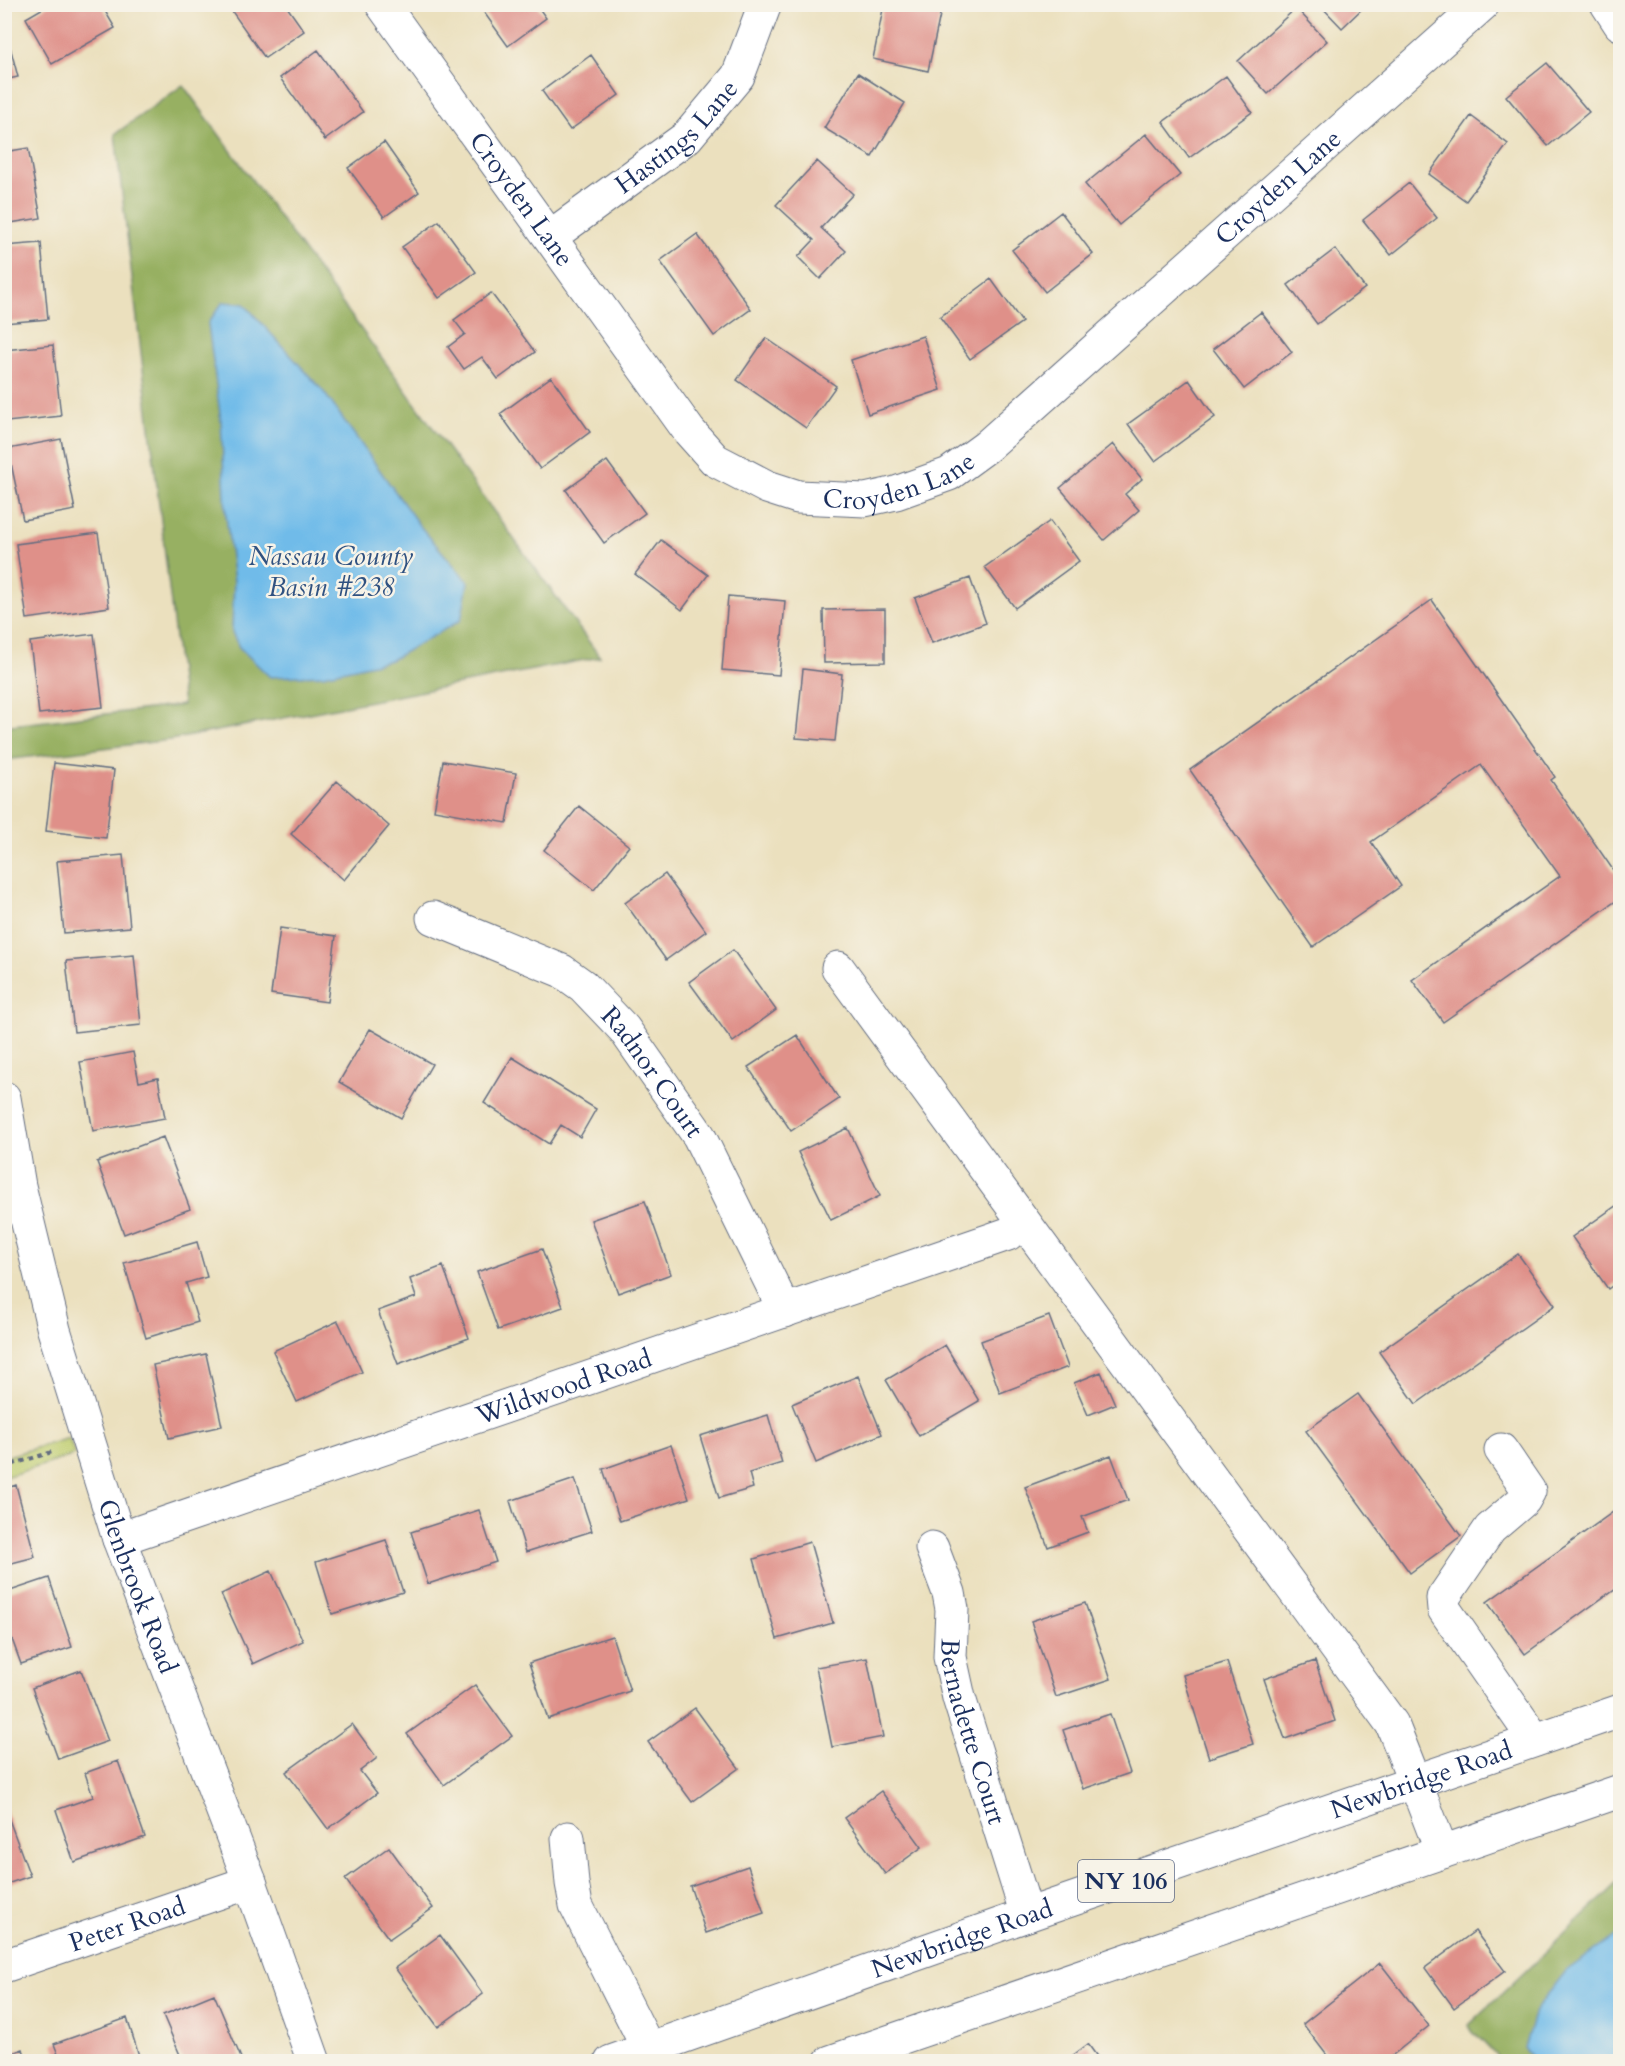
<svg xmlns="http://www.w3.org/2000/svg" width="1625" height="2066" font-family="Cardo,serif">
  <rect width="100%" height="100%" fill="#f7f3e8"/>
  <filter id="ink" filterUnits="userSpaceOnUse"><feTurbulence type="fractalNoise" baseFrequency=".0167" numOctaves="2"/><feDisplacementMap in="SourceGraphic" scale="12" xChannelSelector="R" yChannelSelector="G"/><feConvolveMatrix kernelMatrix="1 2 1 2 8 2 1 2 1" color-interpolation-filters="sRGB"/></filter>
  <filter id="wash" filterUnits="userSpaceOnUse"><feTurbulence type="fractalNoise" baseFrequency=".008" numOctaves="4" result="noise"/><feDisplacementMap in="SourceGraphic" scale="24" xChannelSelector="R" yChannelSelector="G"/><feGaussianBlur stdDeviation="1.35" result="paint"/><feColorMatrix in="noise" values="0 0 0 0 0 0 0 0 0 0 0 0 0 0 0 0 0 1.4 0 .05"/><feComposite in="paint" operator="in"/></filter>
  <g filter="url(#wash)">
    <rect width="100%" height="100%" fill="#ebe0be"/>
    <path fill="#bfcd6f" stroke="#6d7e66" stroke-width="1.5" d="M69,1438L75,1455L5,1477V1457Z"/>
    <path fill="#97b062" stroke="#597060" stroke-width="1.5" d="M183,85L600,657L170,740L5,760L4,726L183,705L115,134Z
      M1620,1881V2061H1501L1468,2026Z"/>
    <path fill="#70bbe9" stroke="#4675a4" stroke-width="1.5" d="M223,302L244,304L323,391L419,525L468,582L461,620L391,660L323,675L270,677L239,647L232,632L234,581L226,515L221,421L208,323Z
      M1620,1933V2061H1534L1524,2048L1535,2011L1566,1971Z"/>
    <g id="blocks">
      <path fill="#df9089" d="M50,4H101L115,28L52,64L26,18Z
        M239,4H285L304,31L265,58L231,10Z
        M478,4H536L546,18L508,46Z
        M884,4H913L941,10L928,71L873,59Z
        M1319,4H1367L1342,28Z
        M1296,8L1327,41L1268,94L1238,61Z
        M4,24L18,77L4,80Z
        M318,50L363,112L325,140L280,78Z
        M591,55L619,95L570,130L542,91Z
        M1547,63L1589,112L1548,146L1506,96Z
        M858,73L905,103L872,157L824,128Z
        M1226,76L1252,112L1189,158L1163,122Z
        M1471,116L1508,144L1466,201L1429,174Z
        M1146,134L1180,175L1119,225L1085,184Z
        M384,142L419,192L384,217L348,168Z
        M28,148L41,218L4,224V152Z
        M817,161L853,194L821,228L846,251L820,279L798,257L814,240L776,205Z
        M1409,183L1437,218L1391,255L1363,220Z
        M1061,212L1093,254L1045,292L1012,250Z
        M439,221L476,272L439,298L402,247Z
        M697,234L751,309L714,336L660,261Z
        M41,243L48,319L4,323V246Z
        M1335,249L1365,288L1317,324L1288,285Z
        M991,279L1022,322L970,359L940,317Z
        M491,293L535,352L498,379L482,357L464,369L448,347L465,334L454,320Z
        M1261,312L1292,352L1244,389L1213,349Z
        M923,336L941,390L868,414L851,360Z
        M766,338L836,386L806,428L737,380Z
        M53,345L61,416L7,422L4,396V350Z
        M551,377L590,432L540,469L500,414Z
        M1189,380L1215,417L1155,461L1128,424Z
        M61,439L75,510L23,520L8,449Z
        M1113,444L1142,479L1125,494L1139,510L1104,540L1060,488Z
        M607,461L645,513L604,543L566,490Z
        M1050,521L1079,561L1015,608L985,567Z
        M98,533L109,607L27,619L16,544Z
        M661,540L708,575L682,610L635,574Z
        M970,578L986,623L932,643L915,598Z
        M728,596L785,601L779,675L722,670Z
        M1432,600L1555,777L1551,780L1620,880V898L1443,1022L1412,980L1560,876L1481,765L1371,842L1401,886L1313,947L1190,770Z
        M885,609V662L824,663L823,610Z
        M94,634L103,707L39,714L30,642Z
        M803,669L842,674L835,741L796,738Z
        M443,761L516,773L507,823L434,810Z
        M54,763L114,770L106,838L46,831Z
        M337,781L389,826L344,880L291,834Z
        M579,806L629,846L594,890L544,850Z
        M123,855L130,927L64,933L57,861Z
        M665,874L706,931L666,960L625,903Z
        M280,928L336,936L327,1002L271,994Z
        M733,950L776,1010L733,1042L689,982Z
        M134,955L141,1025L74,1032L66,961Z
        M370,1029L432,1064L401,1118L339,1082Z
        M797,1035L839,1099L791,1131L748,1067Z
        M133,1052L139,1082L158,1078L165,1118L93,1131L80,1062Z
        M512,1057L596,1109L580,1137L561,1125L549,1144L484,1103Z
        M848,1128L880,1196L831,1220L798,1152Z
        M163,1137L190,1209L124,1234L97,1162Z
        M645,1201L671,1274L618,1293L591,1220Z
        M1620,1203V1280L1608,1289L1572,1237Z
        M197,1242L207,1277L186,1283L198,1322L146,1338L124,1263Z
        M542,1249L563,1307L498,1330L477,1272Z
        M1518,1254L1555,1305L1416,1404L1379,1352Z
        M443,1266L469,1338L398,1364L378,1311L416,1297L410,1279Z
        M1049,1316L1068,1367L1000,1393L981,1341Z
        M338,1321L362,1372L297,1402L273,1351Z
        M945,1345L979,1401L919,1436L886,1380Z
        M206,1354L222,1426L169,1438L153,1365Z
        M1101,1372L1115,1404L1088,1415L1074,1383Z
        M858,1376L882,1434L816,1463L792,1404Z
        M1358,1394L1461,1536L1410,1573L1306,1431Z
        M768,1415L782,1463L749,1473L753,1488L719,1498L700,1436Z
        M671,1445L689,1498L620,1521L603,1469Z
        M1111,1455L1128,1500L1082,1517L1088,1532L1048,1547L1025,1487Z
        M575,1479L592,1531L526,1552L510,1501Z
        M16,1485L35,1557L4,1565V1489Z
        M1620,1507V1585L1525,1654L1487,1602Z
        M479,1510L496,1562L428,1584L411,1532Z
        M386,1540L403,1592L332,1614L316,1562Z
        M810,1542L833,1623L777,1639L754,1559Z
        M271,1571L303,1641L253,1664L221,1594Z
        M49,1578L72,1647L21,1664L4,1617V1593Z
        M1085,1603L1111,1679L1056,1697L1031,1621Z
        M612,1636L630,1691L548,1719L529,1663Z
        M867,1658L883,1737L832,1747L816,1667Z
        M1315,1661L1335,1721L1285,1739L1264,1679Z
        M1227,1662L1253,1744L1209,1758L1183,1675Z
        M81,1670L108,1741L58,1759L32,1688Z
        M475,1685L512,1736L444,1785L407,1734Z
        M695,1708L739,1768L692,1802L648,1742Z
        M1110,1714L1130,1773L1083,1789L1063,1730Z
        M352,1724L377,1758L360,1771L377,1793L328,1829L286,1772Z
        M118,1761L145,1837L74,1862L56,1810L93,1797L85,1773Z
        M881,1791L922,1847L885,1874L844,1818Z
        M4,1806L30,1876L4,1885Z
        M389,1847L433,1908L389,1939L345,1879Z
        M748,1866L764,1913L706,1933L690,1886Z
        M1475,1931L1505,1971L1454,2008L1425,1968Z
        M440,1935L483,1994L438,2027L395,1968Z
        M1380,1963L1429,2026L1384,2062H1332L1303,2024Z
        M214,1994L241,2058L232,2062H183L163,2015Z
        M127,2018L141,2062H61L54,2044Z
        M1088,2044L1101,2062H1064Z
        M23,2049L27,2062H4V2056Z"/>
    </g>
  </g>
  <g filter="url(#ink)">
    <use href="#blocks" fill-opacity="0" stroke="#646d80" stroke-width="1.5"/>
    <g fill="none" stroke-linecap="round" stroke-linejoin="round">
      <g stroke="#646d80" stroke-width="35">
        <g id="minor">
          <path id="s1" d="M382,4L689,431L715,460L767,487L798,497L865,500L896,493L949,474L986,447L1483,4"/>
          <path d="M1607,4L1620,24"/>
          <path id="s2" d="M550,237L687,137L738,76L765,4"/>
          <path id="s3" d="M433,918L562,971L583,986L624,1029L699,1136L785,1311"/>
          <path d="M838,968L1392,1724L1415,1782"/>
          <path id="s4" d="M4,1098L19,1186L54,1330L119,1539L250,1882L314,2062"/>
          <path d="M1501,1450L1529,1491L1524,1500L1490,1529L1443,1598L1444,1609L1535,1740"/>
          <path id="s5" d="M119,1539L1008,1234"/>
          <path id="s6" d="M932,1548L949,1593L952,1609L950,1657L959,1698L1027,1915"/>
          <path d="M568,1838L572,1883L576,1905L648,2048"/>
          <path id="s7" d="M4,1966L250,1882"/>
        </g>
      </g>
      <g stroke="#646d80" stroke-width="35">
        <g id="major">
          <path d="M1415,1782L1442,1852"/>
          <path id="s8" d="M611,2062L1027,1915L1620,1711"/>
          <path d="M830,2062L1620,1791"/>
        </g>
      </g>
      <path stroke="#646d80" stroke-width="4" stroke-dasharray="4.5 4.5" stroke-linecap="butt" d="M4,1467L52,1452"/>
      <use href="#minor" stroke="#fff" stroke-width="33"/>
      <use href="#major" stroke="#fff" stroke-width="33"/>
    </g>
  </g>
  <g text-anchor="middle" stroke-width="5" stroke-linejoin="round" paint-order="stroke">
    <rect fill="#f7f3e8" stroke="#5d6a87" stroke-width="1.5" x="1078" y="1860" width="96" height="42" rx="4.5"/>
    <g font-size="24" font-weight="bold" fill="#1b2f5e">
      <text x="1126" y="1889">NY 106</text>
    </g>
    <g font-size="26" fill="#1b2f5e" stroke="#f7f3e8">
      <text dy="9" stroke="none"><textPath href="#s2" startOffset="162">Hastings Lane</textPath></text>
      <text dy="9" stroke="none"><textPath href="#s1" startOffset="1248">Croyden Lane</textPath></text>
      <text dy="9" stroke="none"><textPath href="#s1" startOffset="240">Croyden Lane</textPath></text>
      <text dy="9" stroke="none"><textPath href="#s1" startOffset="760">Croyden Lane</textPath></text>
      <text dy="9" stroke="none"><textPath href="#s3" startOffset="276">Radnor Court</textPath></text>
      <text dy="9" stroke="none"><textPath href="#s5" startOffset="470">Wildwood Road</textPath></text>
      <text dy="9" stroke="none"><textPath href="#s4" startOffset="507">Glenbrook Road</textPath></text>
      <text dy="9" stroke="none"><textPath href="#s6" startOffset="190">Bernadette Court</textPath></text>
      <text dy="9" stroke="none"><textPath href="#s8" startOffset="858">Newbridge Road</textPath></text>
      <text dy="9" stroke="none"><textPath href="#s7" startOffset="130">Peter Road</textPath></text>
      <text dy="9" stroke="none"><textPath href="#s8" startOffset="372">Newbridge Road</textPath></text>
    </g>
    <g font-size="27" font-style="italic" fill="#305281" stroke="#f7f3e8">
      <text x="331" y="565">Nassau County<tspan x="331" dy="31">Basin #238</tspan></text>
    </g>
  </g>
  <rect width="1625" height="2066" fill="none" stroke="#f7f3e8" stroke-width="24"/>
</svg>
